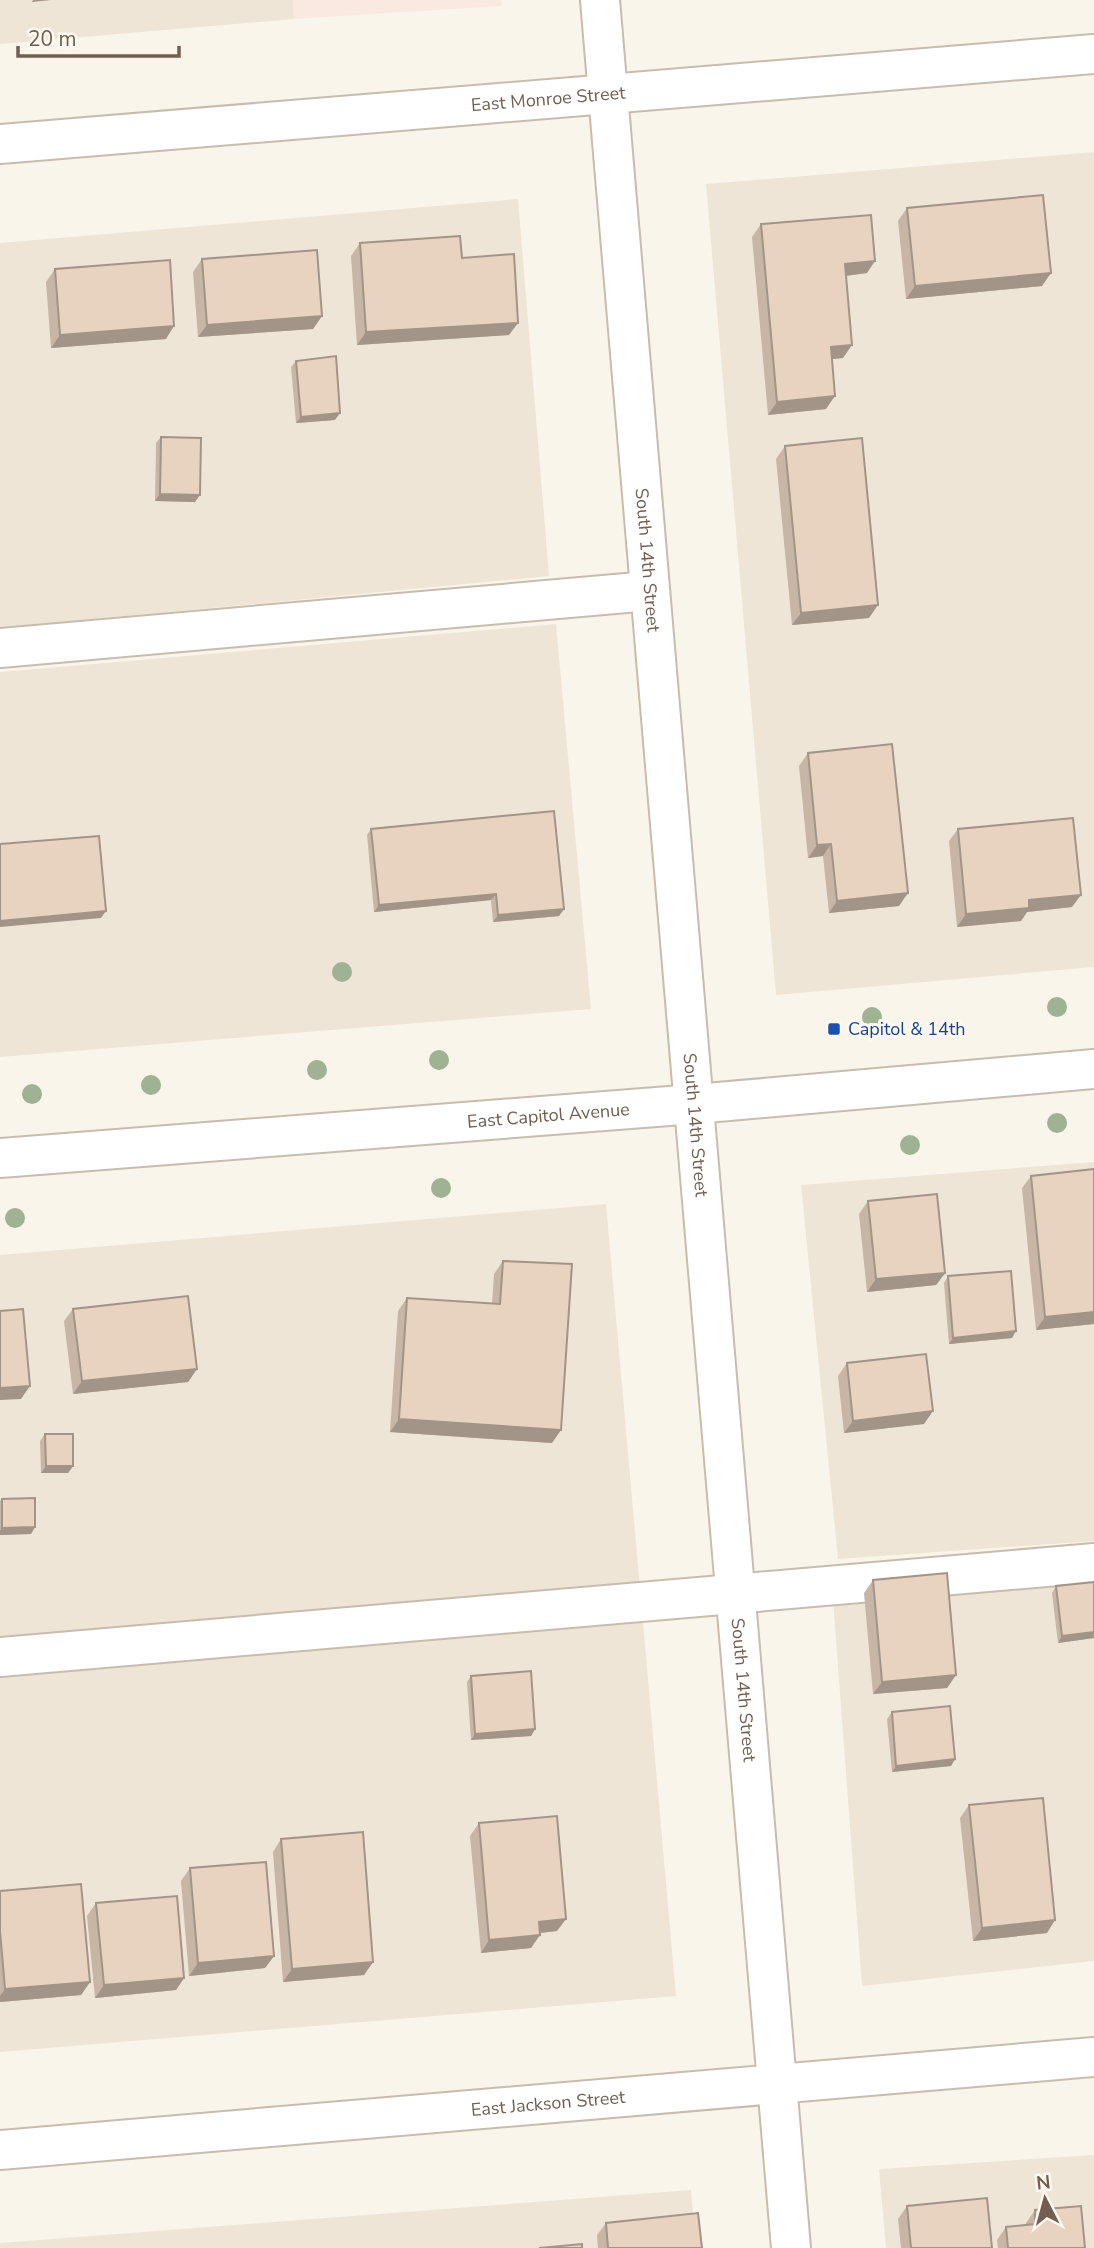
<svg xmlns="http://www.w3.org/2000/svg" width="1094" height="2248" font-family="'Nunito Sans',sans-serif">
  <rect width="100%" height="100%" fill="#faf5ea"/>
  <path fill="#eee5d7" d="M0,0H293L294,19L0,44Z
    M1094,152V967L776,995L706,184Z
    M518,199L549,576L0,628V243Z
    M556,624L591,1009L0,1057V672Z
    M1094,1162V1541L838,1559L801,1185Z
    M606,1204L676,1996L0,2052V1255Z
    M1094,1581V1961L862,1986L833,1600Z
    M1094,2155V2248H886L879,2169Z
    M691,2190L696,2248H0V2243Z"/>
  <path fill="#f9e9e0" d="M293,0H501L502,6L294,19Z"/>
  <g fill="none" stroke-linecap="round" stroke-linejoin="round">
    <g stroke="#c8bcaf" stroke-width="42">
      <g id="minor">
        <path id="s1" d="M600,0L791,2248"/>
        <path id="s2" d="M0,144L1094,54"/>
        <path d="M0,648L649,591"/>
        <path id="s3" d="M0,1158L695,1104L1094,1069"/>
        <path d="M0,1657L1094,1563"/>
        <path id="s4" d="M0,2150L1094,2057"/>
      </g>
    </g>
    <use href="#minor" stroke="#fff" stroke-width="38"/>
  </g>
  <g fill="#a0b294">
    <circle cx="342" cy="972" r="10"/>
    <circle cx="1057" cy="1007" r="10"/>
    <circle cx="872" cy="1017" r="10"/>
    <circle cx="439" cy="1060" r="10"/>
    <circle cx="317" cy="1070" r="10"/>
    <circle cx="151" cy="1085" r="10"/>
    <circle cx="32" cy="1094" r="10"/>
    <circle cx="1057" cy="1123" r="10"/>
    <circle cx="910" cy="1145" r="10"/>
    <circle cx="441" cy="1188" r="10"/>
    <circle cx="15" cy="1218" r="10"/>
  </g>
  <path fill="#c7b5a5" d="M907,208L1042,286L906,299L898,221Z
    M761,224L867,273L846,276L843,358L832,359L826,409L768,415L752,237Z
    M360,243L462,258L509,335L357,345L351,256Z
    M202,259L322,316L313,329L198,337L193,272Z
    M55,269L166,339L51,348L46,282Z
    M296,361L335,420L296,423L291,367Z
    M161,437L195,502L155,501L156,443Z
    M785,446L869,618L792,625L776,459Z
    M808,753L899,906L829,913L823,856L808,858L799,766Z
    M371,829L564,909L559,916L493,922L491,900L374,912L367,835Z
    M958,829L1072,907L1027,912L1021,921L957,927L949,841Z
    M1094,1169V1324L1036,1330L1022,1188L1031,1176Z
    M868,1201L945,1273L936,1285L867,1292L859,1214Z
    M503,1261L552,1443L390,1432L398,1311L407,1298L492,1304L494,1274Z
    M948,1276L1012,1338L949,1344L944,1283Z
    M73,1309L197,1369L188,1382L73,1394L64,1321Z
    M847,1363L924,1424L844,1433L838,1376Z
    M45,1434L73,1466L68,1473H41L40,1441Z
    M2,1499L35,1527L31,1534L0,1535V1501Z
    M873,1580L956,1675L947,1688L873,1694L864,1593Z
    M1056,1586L1094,1638L1058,1643L1052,1593Z
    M471,1676L535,1729L531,1736L471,1740L467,1682Z
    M892,1712L955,1759L951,1766L892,1772L887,1719Z
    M969,1805L1047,1933L973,1941L960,1818Z
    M479,1823L557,1931L540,1933L531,1948L481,1953L470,1836Z
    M281,1839L373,1962L364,1975L283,1982L273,1852Z
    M190,1868L274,1956L265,1968L189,1976L181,1881Z
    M0,1891L90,1982L81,1995L0,2002Z
    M96,1903L184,1978L176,1990L95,1998L87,1916Z
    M907,2206L992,2248H901L898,2219Z
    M1035,2210L1085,2248H998L997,2240L1006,2227L1026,2225V2223Z
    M606,2223L702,2248H598L597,2235Z"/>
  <path fill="#a29486" d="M33,0H51L32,2Z
    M875,261L867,273L836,277L845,264Z
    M1051,273L1042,286L906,299L915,286Z
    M322,316L313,329L198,337L207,325Z
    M518,323L509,335L357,345L366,332Z
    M174,326L166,339L51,348L60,335Z
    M852,345L843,358L822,360L831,347Z
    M835,396L826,409L768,415L777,402Z
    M340,413L335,420L296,423L301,417Z
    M160,494L200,495L195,502L155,501Z
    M878,605L869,618L792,625L801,613Z
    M831,844L823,856L808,858L817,845Z
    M908,893L899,906L829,913L837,901Z
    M496,894L491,900L374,912L379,905Z
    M1081,895L1072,907L1027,912L1021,921L957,927L966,914L1029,900Z
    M564,909L559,916L493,922L498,915Z
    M106,911L101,918L0,927V921Z
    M945,1273L936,1285L867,1292L876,1279Z
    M1094,1312V1324L1036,1330L1045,1317Z
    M1016,1331L1012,1338L949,1344L953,1338Z
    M197,1369L188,1382L73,1394L82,1381Z
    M30,1386L21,1399L0,1400V1388Z
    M933,1411L924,1424L844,1433L853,1421Z
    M399,1419L561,1430L552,1443L390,1432Z
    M46,1466H73L68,1473H41Z
    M35,1527L31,1534L0,1535V1531L2,1528Z
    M1094,1632V1638L1058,1643L1062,1636Z
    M956,1675L947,1688L873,1694L882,1682Z
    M535,1729L531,1736L471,1740L475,1734Z
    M955,1759L951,1766L892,1772L896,1766Z
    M566,1919L557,1931L530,1934L539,1922Z
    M1055,1920L1047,1933L973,1941L982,1928Z
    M540,1935L531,1948L481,1953L489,1940Z
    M274,1956L265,1968L189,1976L198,1963Z
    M373,1962L364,1975L283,1982L292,1969Z
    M184,1978L176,1990L95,1998L104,1985Z
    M90,1982L81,1995L0,2002V1996L5,1989Z"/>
  <path fill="#e7d3c0" stroke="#a29486" stroke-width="2" d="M1043,195L1051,273L915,286L907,208Z
    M871,215L875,261L845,264L852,345L831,347L835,396L777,402L761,224Z
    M460,236L462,258L514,254L518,323L366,332L360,243Z
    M317,250L322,316L207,325L202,259Z
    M170,260L174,326L60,335L55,269Z
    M336,356L340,413L301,417L296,361Z
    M161,437L201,438L200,495L160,494Z
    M862,438L878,605L801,613L785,446Z
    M892,744L908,893L837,901L831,844L817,845L808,753Z
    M554,811L564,909L498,915L496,894L379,905L371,829Z
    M1073,818L1081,895L1029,900V908L966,914L958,829Z
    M99,836L106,911L0,921V844Z
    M1094,1169V1312L1045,1317L1031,1176Z
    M937,1194L945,1273L876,1279L868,1201Z
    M503,1261L572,1264L561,1430L399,1419L407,1298L500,1304Z
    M1011,1271L1016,1331L953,1338L948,1276Z
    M188,1296L197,1369L82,1381L73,1309Z
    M23,1309L30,1386L0,1388V1311Z
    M926,1354L933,1411L853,1421L847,1363Z
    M45,1434H73V1466H46Z
    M35,1498V1527L2,1528V1499Z
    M947,1573L956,1675L882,1682L873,1580Z
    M1094,1582V1632L1062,1636L1056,1586Z
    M531,1671L535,1729L475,1734L471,1676Z
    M950,1706L955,1759L896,1766L892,1712Z
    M1043,1798L1055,1920L982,1928L969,1805Z
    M557,1816L566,1919L539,1922L540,1935L489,1940L479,1823Z
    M363,1832L373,1962L292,1969L281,1839Z
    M266,1862L274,1956L198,1963L190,1868Z
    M81,1884L90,1982L5,1989L0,1931V1891Z
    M177,1896L184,1978L104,1985L96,1903Z
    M987,2198L992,2248H911L907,2206Z
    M1081,2206L1085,2248H1008L1006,2227L1035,2224V2210Z
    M698,2213L702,2248H608L606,2223Z
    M582,2244V2248H539Z"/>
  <rect fill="#1a4fb4" stroke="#fdf9f0" stroke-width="2.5" x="827" y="1022" width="14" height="14" rx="3.5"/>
  <g text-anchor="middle" stroke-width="6" stroke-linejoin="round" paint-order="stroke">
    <g font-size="18" fill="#725f51" stroke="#fdf9f0">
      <text dy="6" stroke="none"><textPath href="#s2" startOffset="550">East Monroe Street</textPath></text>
      <text dy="6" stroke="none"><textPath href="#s1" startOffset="562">South 14th Street</textPath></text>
      <text dy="6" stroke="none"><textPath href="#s3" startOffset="550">East Capitol Avenue</textPath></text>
      <text dy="6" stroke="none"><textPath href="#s1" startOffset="1129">South 14th Street</textPath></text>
      <text dy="6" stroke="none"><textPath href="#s1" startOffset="1696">South 14th Street</textPath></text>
      <text dy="6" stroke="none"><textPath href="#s4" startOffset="550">East Jackson Street</textPath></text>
    </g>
    <g font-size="18" fill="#164399" stroke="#fdf9f0" text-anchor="start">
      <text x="848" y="1035">Capitol &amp; 14th</text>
    </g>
  </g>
  <g transform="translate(1045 2199) rotate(354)" stroke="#fdf9f0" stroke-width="5" paint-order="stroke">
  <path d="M0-5L12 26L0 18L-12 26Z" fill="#725f51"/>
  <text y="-10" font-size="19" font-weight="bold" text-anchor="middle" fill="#725f51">N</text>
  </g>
  <path d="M18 46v10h161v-10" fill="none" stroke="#725f51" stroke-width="3.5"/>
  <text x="28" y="46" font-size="21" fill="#725f51" stroke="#fdf9f0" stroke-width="5" paint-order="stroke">20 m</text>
</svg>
